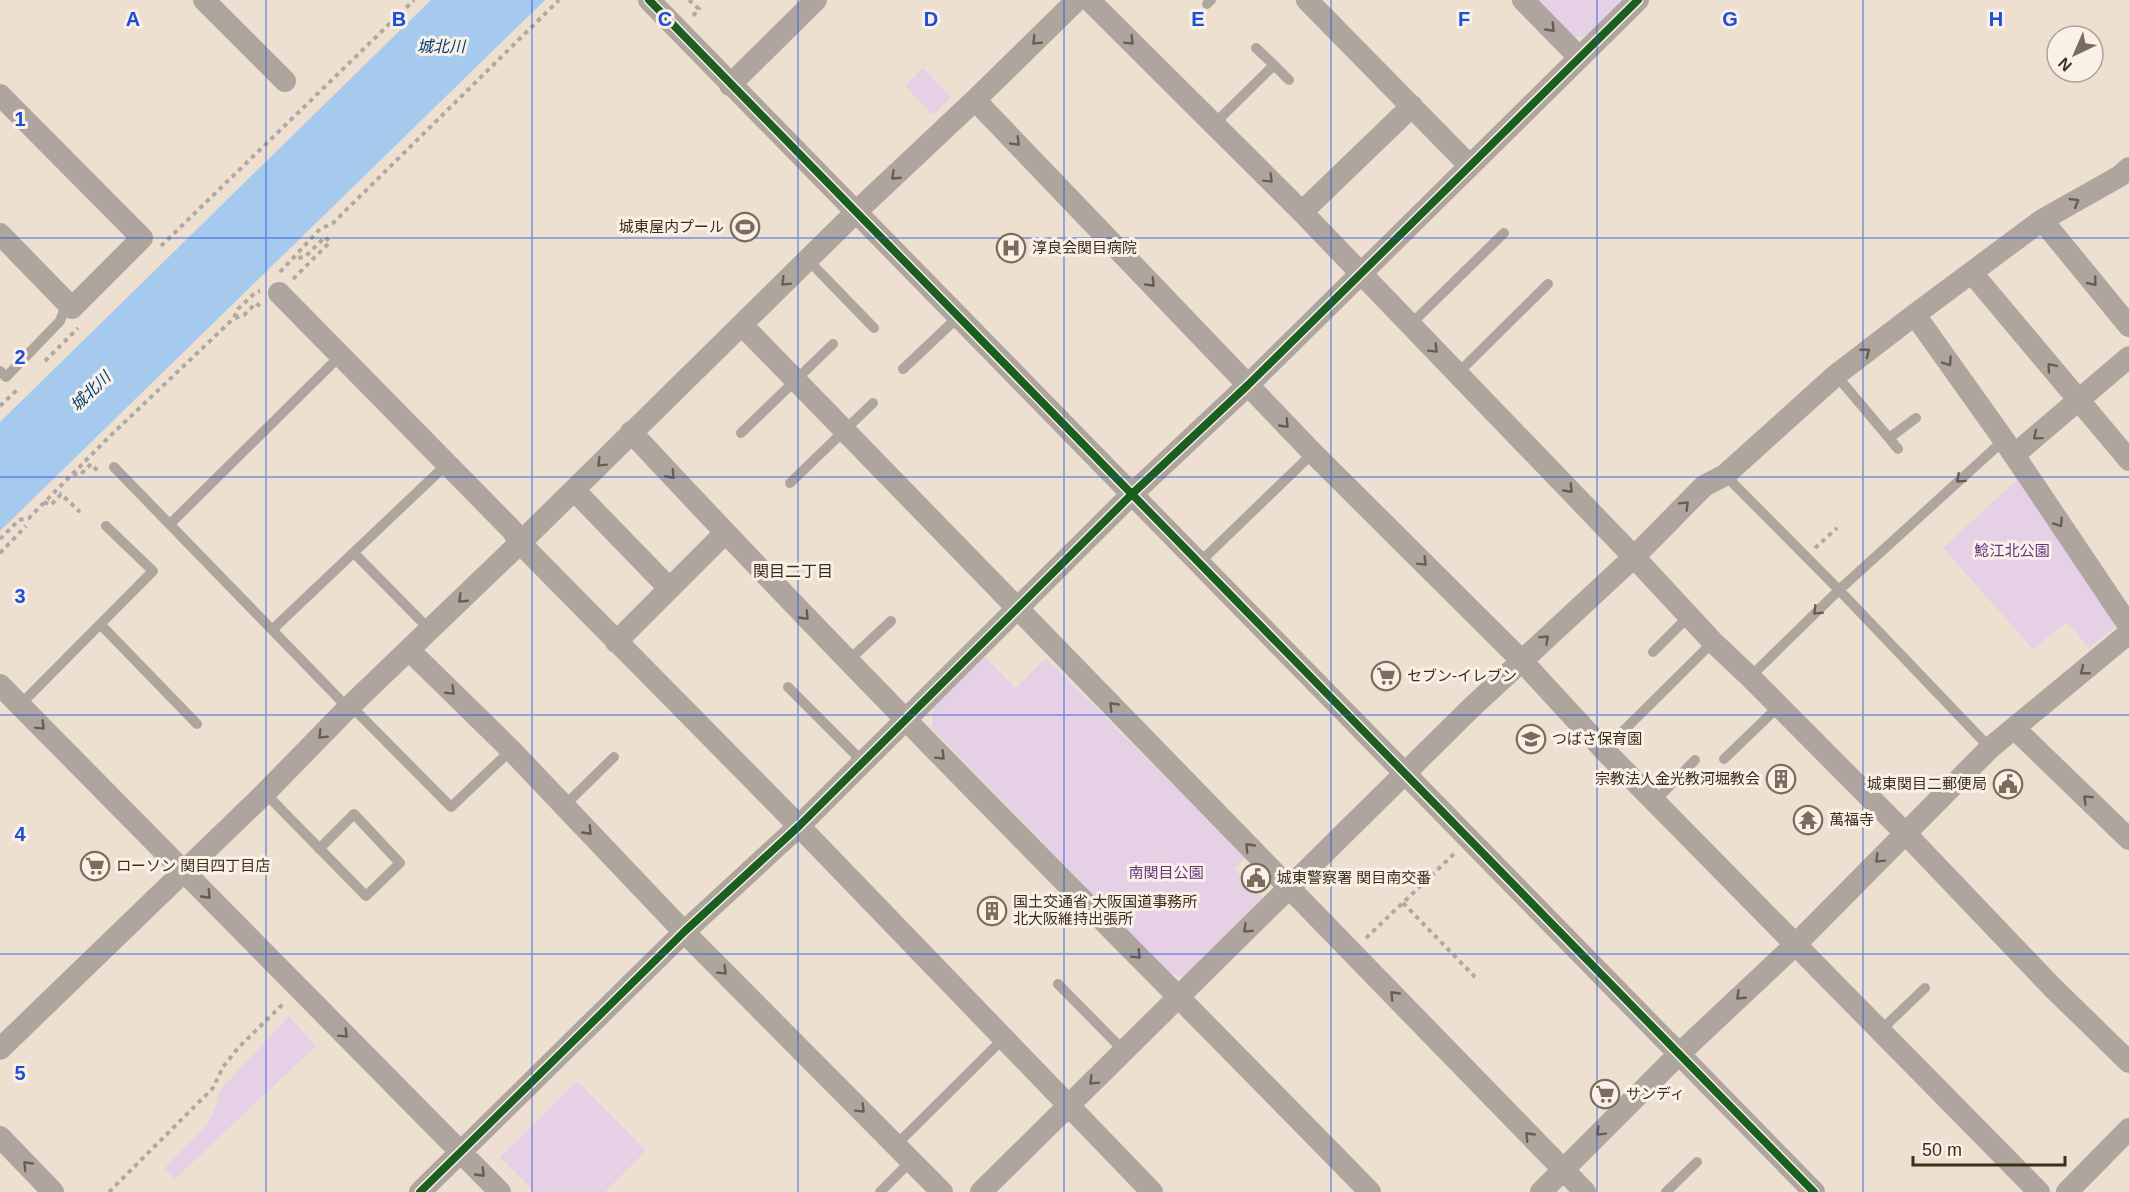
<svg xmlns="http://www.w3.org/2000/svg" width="2129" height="1192" font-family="Arial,'Noto Sans JP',sans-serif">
  <rect width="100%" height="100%" fill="#ede0d1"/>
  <path fill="#e6d0e5" d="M1536,0H1627L1589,36L1573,37Z
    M923,68L951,97L933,115L905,86Z
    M2021,476L2115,620L2114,628L2089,648L2067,622L2033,649L1943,548Z
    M985,657L1015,688L1046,658L1246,857L1234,869L1263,897L1184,977L1170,974L932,728L933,706Z
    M289,1016L316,1046L175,1179L164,1169L208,1123L216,1106L220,1090Z
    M577,1081L646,1151L605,1192H535L500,1157Z"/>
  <path fill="#a6c9ee" d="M431,0H545L0,531V422Z"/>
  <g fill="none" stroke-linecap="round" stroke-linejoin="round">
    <path stroke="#b1a89f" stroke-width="4" stroke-dasharray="4.5 4.5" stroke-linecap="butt" d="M689,0L699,9L692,17
      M161,246L414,0
      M280,272L320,229L333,223L559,0
      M293,279L330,242L325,237L305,257L295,258
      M235,318L244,315L256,303L262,308
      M45,361L78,328
      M0,406L17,390
      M73,474L80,475L91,464L98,471L99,469
      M44,502L51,505L61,494L80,512
      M0,539L19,520L29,518L107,439L234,318L238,309L256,292L260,291
      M1815,548L1837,528
      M0,553L26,526
      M1403,903L1475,977
      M1366,938L1456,852
      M109,1192L213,1088L223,1067L238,1048L285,1002"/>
    <path stroke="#aea69e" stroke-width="10" d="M1207,4L1211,0
      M1274,65L1289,80
      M1213,125L1274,65L1256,48
      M808,260L874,328
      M1410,325L1504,233
      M903,369L958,317
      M0,371L6,377L60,321L67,302
      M1458,373L1548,284
      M1836,375L1889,438L1916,418
      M741,433L833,344
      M1889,438L1898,449
      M114,467L348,708
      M1725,475L1839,590L1990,748
      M790,483L873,403
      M170,524L340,356
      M354,553L430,630
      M1199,563L1313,453
      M101,625L197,724
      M273,629L447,464
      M1653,652L1689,616
      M848,661L891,621
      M1750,677L1839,590L2004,440
      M788,687L863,762
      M20,705L153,571L106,526
      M351,706L451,807L511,750
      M1604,750L1713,642
      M1724,759L1779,706
      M265,793L366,896L400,863L354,814L319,849
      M1655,801L1695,760
      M564,806L614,757
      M1058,984L1124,1051
      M1880,1031L1925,988
      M896,1145L1004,1038
      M880,1192L911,1161
      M1666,1192L1697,1162"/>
    <path stroke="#aea69e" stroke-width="22" d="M204,0L285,81
      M649,0L1814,1192
      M1089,0L1302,212L1634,557L1713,642L1750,677L1905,833L2053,988L2129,1062
      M1307,0L1470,166
      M1523,0L1579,57
      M730,85L816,0
      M0,95L142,238L72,308L0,234
      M975,100L1313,453L1522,661L1604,750L2039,1192
      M1302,212L1412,106
      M2042,220L2129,326
      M1972,273L2129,460
      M279,293L512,530L520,543L799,826L1152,1192
      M1915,315L2004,440L2129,626
      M742,325L1585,1192
      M631,432C872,691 1123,939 1370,1192
      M2014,455L2129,357
      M574,490L669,588
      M616,642L725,533
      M410,651L511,750L684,932L942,1192
      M0,685L500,1192
      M2014,728L2129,839
      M0,1049L265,793L348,708L520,543L857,211L975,100L1077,0
      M0,1137L53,1192
      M420,1192L684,932L799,826L1132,494L1248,385L1638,0
      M981,1192L1471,708L1634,557L1704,486L1725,475L1836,375L1913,316L2042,220L2120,176L2129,168
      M1541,1192L1679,1054L1795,945L1990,748L2129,633
      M2067,1192L2129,1129"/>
    <g stroke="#f9f1e8" stroke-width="11">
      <path id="cycleway" d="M649,0L1814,1192
        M420,1192L684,932L799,826L1132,494L1248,385L1638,0"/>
    </g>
    <use href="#cycleway" stroke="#1b5e20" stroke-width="8"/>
  </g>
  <defs><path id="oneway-chevron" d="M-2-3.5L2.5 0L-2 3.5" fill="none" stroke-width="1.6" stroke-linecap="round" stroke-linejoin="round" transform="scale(1.5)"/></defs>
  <g stroke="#6a5d4f">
    <use href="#oneway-chevron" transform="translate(1551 28) rotate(46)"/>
    <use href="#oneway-chevron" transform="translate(1036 41) rotate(135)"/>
    <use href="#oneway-chevron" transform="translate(1130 41) rotate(45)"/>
    <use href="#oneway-chevron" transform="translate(1016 142) rotate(46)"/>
    <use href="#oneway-chevron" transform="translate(895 176) rotate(137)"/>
    <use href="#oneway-chevron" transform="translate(1269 179) rotate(45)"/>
    <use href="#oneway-chevron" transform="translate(2075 202) rotate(-30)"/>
    <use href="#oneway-chevron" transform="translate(785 282) rotate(135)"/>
    <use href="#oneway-chevron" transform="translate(2093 282) rotate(51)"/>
    <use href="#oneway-chevron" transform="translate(1151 283) rotate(46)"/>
    <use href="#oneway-chevron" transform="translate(1434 349) rotate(45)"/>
    <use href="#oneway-chevron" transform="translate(1866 352) rotate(-38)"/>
    <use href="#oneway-chevron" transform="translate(1948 362) rotate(55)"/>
    <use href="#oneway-chevron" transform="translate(2051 367) rotate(-130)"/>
    <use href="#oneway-chevron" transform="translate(1285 424) rotate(46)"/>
    <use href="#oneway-chevron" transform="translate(2037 436) rotate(140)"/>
    <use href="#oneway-chevron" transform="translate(601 463) rotate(135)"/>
    <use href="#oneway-chevron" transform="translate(671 475) rotate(47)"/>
    <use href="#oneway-chevron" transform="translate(1960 479) rotate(138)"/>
    <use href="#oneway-chevron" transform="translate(1569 489) rotate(46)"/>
    <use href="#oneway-chevron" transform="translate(1685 505) rotate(-45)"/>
    <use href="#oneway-chevron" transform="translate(2059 523) rotate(56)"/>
    <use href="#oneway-chevron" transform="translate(1423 562) rotate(45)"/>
    <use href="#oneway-chevron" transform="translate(462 599) rotate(136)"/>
    <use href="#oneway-chevron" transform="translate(1817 611) rotate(135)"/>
    <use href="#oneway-chevron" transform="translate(805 616) rotate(46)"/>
    <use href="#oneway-chevron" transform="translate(1545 639) rotate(-43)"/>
    <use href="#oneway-chevron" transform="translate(2084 671) rotate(141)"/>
    <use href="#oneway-chevron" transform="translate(451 691) rotate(44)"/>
    <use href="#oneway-chevron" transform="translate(1113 706) rotate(-134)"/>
    <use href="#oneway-chevron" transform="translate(41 726) rotate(45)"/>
    <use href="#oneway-chevron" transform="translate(322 735) rotate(135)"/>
    <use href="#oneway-chevron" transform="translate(941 756) rotate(45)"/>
    <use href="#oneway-chevron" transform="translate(2087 799) rotate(-136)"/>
    <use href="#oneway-chevron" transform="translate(588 831) rotate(46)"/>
    <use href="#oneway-chevron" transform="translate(1249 847) rotate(-134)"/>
    <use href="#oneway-chevron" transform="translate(1879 859) rotate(135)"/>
    <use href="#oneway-chevron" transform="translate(207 895) rotate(46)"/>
    <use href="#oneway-chevron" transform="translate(1247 929) rotate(136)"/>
    <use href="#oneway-chevron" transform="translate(1137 955) rotate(45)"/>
    <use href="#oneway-chevron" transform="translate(723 971) rotate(45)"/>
    <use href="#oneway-chevron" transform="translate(1394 995) rotate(-134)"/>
    <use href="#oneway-chevron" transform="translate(1740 996) rotate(137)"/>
    <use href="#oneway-chevron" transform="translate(344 1034) rotate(45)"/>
    <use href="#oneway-chevron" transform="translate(1093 1081) rotate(135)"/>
    <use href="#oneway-chevron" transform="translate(861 1109) rotate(45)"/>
    <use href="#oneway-chevron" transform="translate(1600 1132) rotate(135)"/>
    <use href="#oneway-chevron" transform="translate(1529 1136) rotate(-134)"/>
    <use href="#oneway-chevron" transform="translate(27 1165) rotate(-134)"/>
    <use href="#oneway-chevron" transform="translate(481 1173) rotate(46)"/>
  </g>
  <path fill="none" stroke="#1d4ed8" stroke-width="1.5" stroke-opacity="0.55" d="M266,0V1192M532,0V1192M798,0V1192M1064,0V1192M1331,0V1192M1597,0V1192M1863,0V1192M0,238H2129M0,477H2129M0,715H2129M0,954H2129"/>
  <defs>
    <g id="stadium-ring" transform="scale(1.5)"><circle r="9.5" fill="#f9f1e8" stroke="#7b6c5b" stroke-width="1.5"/><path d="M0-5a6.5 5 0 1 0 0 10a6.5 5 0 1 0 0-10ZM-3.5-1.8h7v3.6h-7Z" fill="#7b6c5b"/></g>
    <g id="hospital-ring" transform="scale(1.5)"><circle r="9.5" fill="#f9f1e8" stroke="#7b6c5b" stroke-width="1.5"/><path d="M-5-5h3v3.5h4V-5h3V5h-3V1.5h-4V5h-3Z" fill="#7b6c5b"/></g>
    <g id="supermarket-ring" transform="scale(1.5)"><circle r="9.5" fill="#f9f1e8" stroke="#7b6c5b" stroke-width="1.5"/><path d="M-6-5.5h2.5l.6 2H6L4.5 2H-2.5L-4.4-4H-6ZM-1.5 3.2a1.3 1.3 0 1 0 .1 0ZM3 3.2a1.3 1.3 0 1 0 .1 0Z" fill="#7b6c5b"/></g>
    <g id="school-ring" transform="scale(1.5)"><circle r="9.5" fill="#f9f1e8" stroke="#7b6c5b" stroke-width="1.5"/><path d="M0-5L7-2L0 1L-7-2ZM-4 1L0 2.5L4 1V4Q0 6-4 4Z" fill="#7b6c5b"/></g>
    <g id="building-ring" transform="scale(1.5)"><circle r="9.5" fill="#f9f1e8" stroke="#7b6c5b" stroke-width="1.5"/><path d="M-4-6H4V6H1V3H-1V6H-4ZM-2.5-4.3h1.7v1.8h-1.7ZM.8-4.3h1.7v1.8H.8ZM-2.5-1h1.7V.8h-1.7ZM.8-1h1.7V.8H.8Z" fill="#7b6c5b"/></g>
    <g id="civic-ring" transform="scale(1.5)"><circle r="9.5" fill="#f9f1e8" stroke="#7b6c5b" stroke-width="1.5"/><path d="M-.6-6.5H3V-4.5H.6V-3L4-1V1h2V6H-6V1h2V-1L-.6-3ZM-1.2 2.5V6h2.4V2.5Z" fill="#7b6c5b"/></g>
    <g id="temple-ring" transform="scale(1.5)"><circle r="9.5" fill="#f9f1e8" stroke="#7b6c5b" stroke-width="1.5"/><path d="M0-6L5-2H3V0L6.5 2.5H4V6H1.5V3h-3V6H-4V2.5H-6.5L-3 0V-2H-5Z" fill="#7b6c5b"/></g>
  </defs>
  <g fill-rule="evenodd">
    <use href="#stadium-ring" x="745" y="227"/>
    <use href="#hospital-ring" x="1011" y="248"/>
    <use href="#supermarket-ring" x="1386" y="676"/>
    <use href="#school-ring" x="1531" y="739"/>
    <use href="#building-ring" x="1781" y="779"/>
    <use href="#civic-ring" x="2008" y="784"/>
    <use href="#temple-ring" x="1808" y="820"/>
    <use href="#supermarket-ring" x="95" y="866"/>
    <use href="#civic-ring" x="1256" y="878"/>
    <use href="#building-ring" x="992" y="911"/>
    <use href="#supermarket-ring" x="1605" y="1094"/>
  </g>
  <g text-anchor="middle" stroke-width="6" stroke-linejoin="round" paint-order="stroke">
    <g font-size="15" fill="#3d2d1b" stroke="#f9f1e8" text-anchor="start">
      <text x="724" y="232" text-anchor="end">城東屋内プール</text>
      <text x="1032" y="253">淳良会関目病院</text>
      <text x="1407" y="681">セブン-イレブン</text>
      <text x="1552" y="744">つばさ保育園</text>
      <text x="1760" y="784" text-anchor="end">宗教法人金光教河堀教会</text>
      <text x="1987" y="789" text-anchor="end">城東関目二郵便局</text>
      <text x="1829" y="825">萬福寺</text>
      <text x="116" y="871">ローソン 関目四丁目店</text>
      <text x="1277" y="883">城東警察署 関目南交番</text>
      <text x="1013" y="907">国土交通省 大阪国道事務所<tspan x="1013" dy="17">北大阪維持出張所</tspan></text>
      <text x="1626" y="1099">サンディ</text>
    </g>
    <g font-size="15" fill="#653483" stroke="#f9f1e8">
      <text x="2012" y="556">鯰江北公園</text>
      <text x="1166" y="878">南関目公園</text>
    </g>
    <g font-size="16" font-style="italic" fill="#003e73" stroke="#f9f1e8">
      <text x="441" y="52">城北川</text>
      <text transform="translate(90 391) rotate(-44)" y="6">城北川</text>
    </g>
    <g font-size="16" fill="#3d2d1b" stroke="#f9f1e8">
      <text x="793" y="577">関目二丁目</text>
    </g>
  </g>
  <g font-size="20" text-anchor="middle" font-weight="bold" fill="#1d4ed8" stroke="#f9f1e8" stroke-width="6" stroke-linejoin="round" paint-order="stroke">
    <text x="133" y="26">A</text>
    <text x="399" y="26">B</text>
    <text x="665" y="26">C</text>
    <text x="931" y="26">D</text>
    <text x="1198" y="26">E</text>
    <text x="1464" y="26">F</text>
    <text x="1730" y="26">G</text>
    <text x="1996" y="26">H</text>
    <text x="20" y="126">1</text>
    <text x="20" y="364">2</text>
    <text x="20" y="603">3</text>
    <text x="20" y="841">4</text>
    <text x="20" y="1080">5</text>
  </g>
  <g transform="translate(2075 54) rotate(224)"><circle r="28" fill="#f9f1e8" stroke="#aea396" stroke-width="1.5"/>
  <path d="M0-4.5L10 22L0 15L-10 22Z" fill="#7b6c5b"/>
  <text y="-9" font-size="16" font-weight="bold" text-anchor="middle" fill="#3d2d1b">N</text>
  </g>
  <path d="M1913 1156v9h152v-9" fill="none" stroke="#3d2d1b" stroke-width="3"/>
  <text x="1922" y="1156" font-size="18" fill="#3d2d1b" stroke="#f9f1e8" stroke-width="4.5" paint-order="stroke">50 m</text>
</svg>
